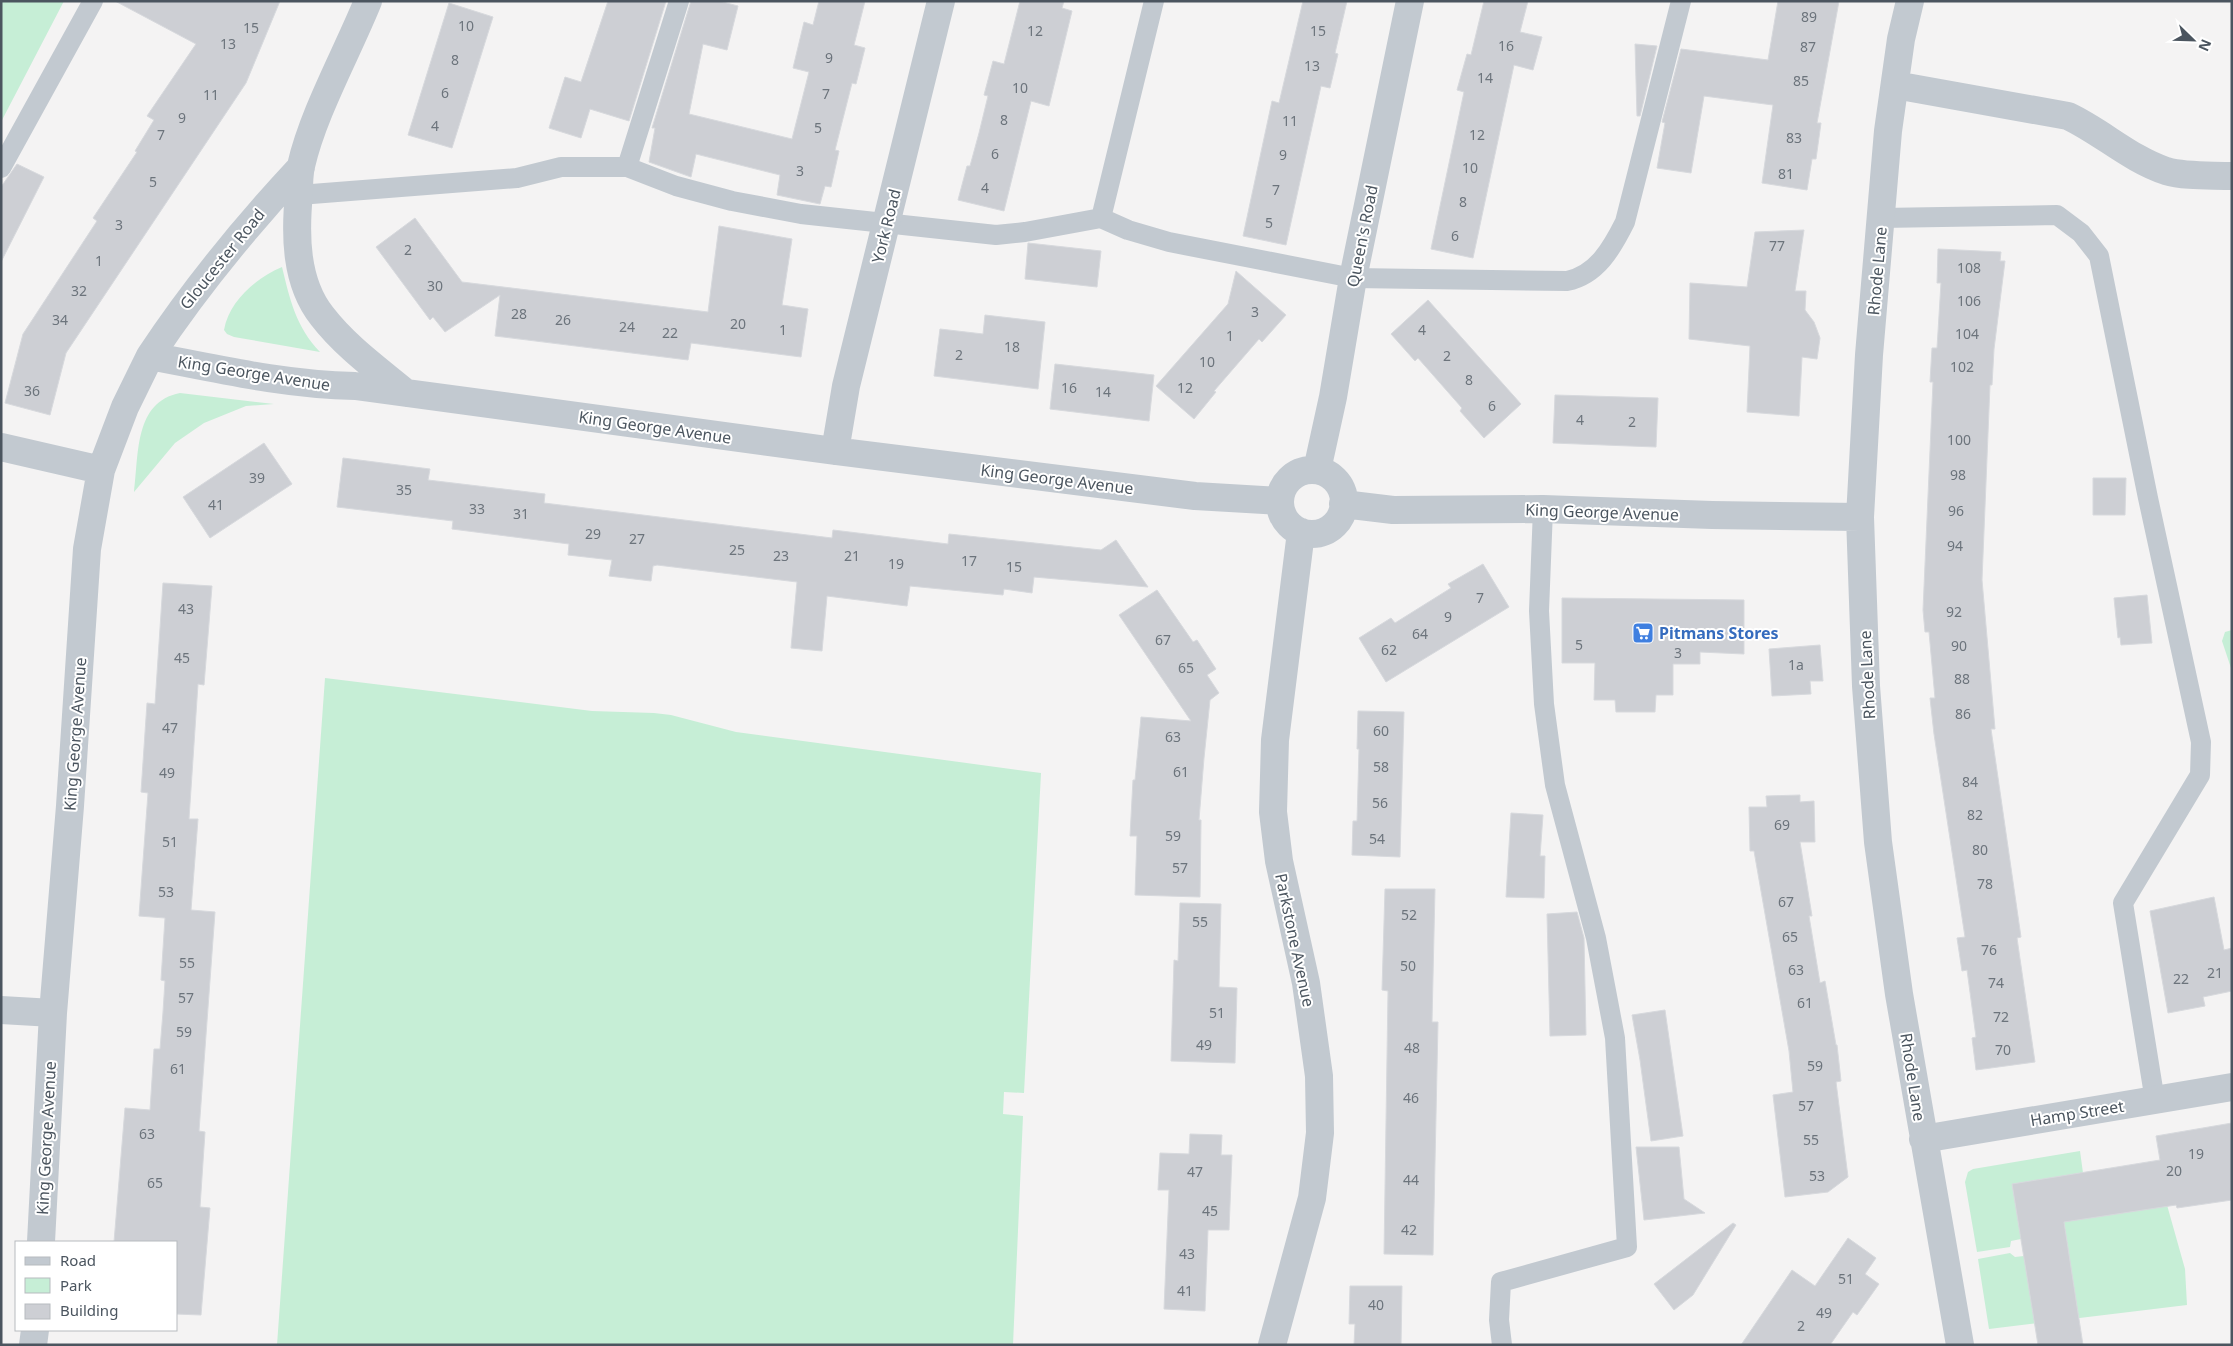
<svg xmlns="http://www.w3.org/2000/svg" width="2233" height="1346" font-family="'Noto Sans',sans-serif">
  <rect width="100%" height="100%" fill="#f4f3f3"/>
  <path fill="#c6eed6" d="M1,1H64L1,122Z
    M282,267C290,300 296,327 320,352L234,337L227,334L224,330C229,301 256,278 282,267Z
    M180,393L274,404L246,406L204,423L175,443L134,492C139,454 134,402 180,393Z
    M2232,630V671L2222,641L2225,632Z
    M325,678L592,711L654,713L671,715L736,732L1041,773L1024,1093L1004,1092L1003,1114L1023,1116L1013,1345H277Z
    M2080,1151L2083,1173L2167,1205L2185,1269L2187,1305L1989,1329L1978,1259L2010,1253L2015,1257L2024,1256L2021,1239L2011,1241L2010,1247L1977,1252L1965,1182L1968,1172L1973,1169Z"/>
  <path fill="#cdcfd4" stroke="#d7d9dd" d="M115,1H280L246,83L66,353L50,415L5,403L23,334L97,221L93,218L137,152L135,151L154,120L147,116L196,44Z
    M608,1H666L629,121L590,109L581,138L549,128L565,77L581,82Z
    M691,1H719L738,6L727,50L703,44L689,114L792,139L809,72L793,68L804,22L813,25L819,1H865L854,45L865,48L856,84L852,83L835,150L839,151L831,187L825,186L820,204L777,195L780,175L696,154L691,177L649,162L655,128H652Z
    M1020,1H1064L1062,8L1072,11L1049,106L1031,101L1004,211L958,200L967,166H970L979,133L988,96L984,95L993,61L1004,64Z
    M1303,1H1347L1335,53L1338,54L1330,88L1321,86L1286,245L1243,236L1272,101L1279,103Z
    M1484,1H1528L1520,32L1542,37L1533,70L1514,65L1473,258L1431,249L1464,92L1457,90L1467,54L1471,55Z
    M1778,1H1839L1817,123H1821L1816,159H1812L1807,190L1762,183L1773,105L1704,96L1691,173L1657,168L1665,123L1662,122L1681,49L1768,60Z
    M449,3L493,17L452,148L408,135Z
    M1635,44L1657,46L1640,116H1637Z
    M17,164L44,177L1,262V187Z
    M415,218L462,282L708,312L719,226L792,239L782,305L808,309L801,357L691,343L688,360L495,336L500,295L445,332L433,317L430,320L376,247Z
    M1804,230L1795,291H1806L1805,310L1814,322L1820,338L1817,359L1802,357L1799,416L1747,412L1750,346L1689,339L1690,283L1747,287L1755,232Z
    M1028,243L1101,251L1097,287L1025,279Z
    M1938,249L2001,252L2000,261H2005L1994,349L1992,385H1990L1982,580L1995,729H1991L2021,937L2017,938L2035,1062L1976,1070L1972,1038L1976,1037L1967,970L1962,971L1957,938L1965,937L1934,734L1930,698H1935L1929,632H1925L1923,610L1933,382H1930L1932,348H1937L1941,283H1937Z
    M1236,271L1286,315L1262,342L1259,339L1214,391L1216,392L1194,419L1156,386L1228,304Z
    M1428,300L1521,404L1484,438L1460,411L1462,408L1418,358L1415,361L1391,334Z
    M985,315L1045,322L1038,389L934,376L940,329L983,334Z
    M1055,364L1154,375L1149,421L1050,409Z
    M1555,395L1658,398L1656,447L1553,443Z
    M264,443L292,484L210,538L183,497Z
    M343,458L430,469L428,480L545,494L544,503L832,538L833,530L948,544L949,534L1101,550L1116,540L1148,587L1034,577L1032,593L1004,589L1003,595L910,586L907,606L827,596L822,651L791,648L797,582L657,565L653,566L651,581L609,576L612,560L568,555L569,544L452,529L453,521L337,507Z
    M2093,478H2126L2125,515H2093Z
    M1483,564L1509,607L1386,682L1359,638L1391,618L1395,623L1451,588L1448,584Z
    M163,583L212,586L204,685L198,684L189,819H198L191,910L215,912L199,1131L205,1132L200,1207L210,1208L201,1315L176,1314V1242H114L125,1108L150,1110L154,1049H160L163,1012L165,981L161,980L165,918L139,916L148,793L141,792L147,703L155,704Z
    M1157,590L1193,642L1197,640L1216,669L1207,675L1219,693L1210,700L1204,758L1199,820H1201L1200,897L1135,895L1137,836H1130L1133,780H1135L1141,717L1191,721L1119,615Z
    M2147,595L2152,643L2121,645L2120,637L2118,638L2114,598Z
    M1562,598L1744,600V654L1700,652V664H1673V695H1656L1655,712H1616L1615,700H1594L1595,663H1562Z
    M1820,645L1823,681H1810L1811,694L1772,696L1769,649Z
    M1358,711L1404,712L1400,857L1352,855L1353,821H1357L1359,749H1357Z
    M1800,795V802L1814,801L1815,842H1800L1812,916H1809L1820,983L1825,981L1836,1045H1837L1841,1081L1836,1082L1848,1177L1828,1192L1785,1197L1773,1095L1793,1092L1789,1051L1754,851H1750L1749,807H1767L1766,796Z
    M1511,813L1543,815L1540,856H1545L1544,898L1506,897Z
    M1385,889H1435L1432,1022H1438L1433,1255L1384,1254L1388,991L1382,990Z
    M2214,897L2224,950L2232,948V991L2203,997L2205,1006L2168,1013L2150,911Z
    M1180,903L1221,904L1219,987L1237,988L1235,1063L1171,1061L1174,960L1178,961Z
    M1577,912L1584,938L1586,1035L1550,1036L1547,914Z
    M1665,1010L1683,1136L1651,1141L1640,1060L1632,1015Z
    M2232,1123V1200L2177,1208L2176,1205L2064,1222L2083,1345H2038L2012,1184L2160,1160L2156,1136Z
    M1190,1134L1222,1135L1221,1155H1232L1229,1230H1208L1205,1311L1164,1309L1169,1190H1158L1160,1153L1189,1154Z
    M1636,1147H1679L1684,1199L1705,1213L1644,1220Z
    M1733,1223L1736,1225L1693,1295L1674,1310L1654,1284Z
    M1848,1238L1876,1258L1865,1274L1879,1284L1857,1315L1853,1312L1830,1345H1741L1792,1270L1815,1286Z
    M1350,1286H1402L1401,1345H1354L1355,1324H1349Z"/>
  <g fill="none" stroke-linecap="round" stroke-linejoin="round">
    <path stroke="#c2c9d0" stroke-width="20" d="M627,167L679,1
      M1,168L93,1
      M299,195L517,178L561,167H627L676,186L732,201L801,214L996,235L1025,232L1101,218L1128,230L1169,242L1353,278L1567,281C1597,275 1612,248 1625,222L1681,1
      M1101,218L1154,1
      M1881,218L2057,215L2081,233L2099,256L2148,498L2201,742L2200,775L2123,903L2155,1101
      M1502,1345L1499,1320L1501,1282L1627,1247L1615,1038L1596,938L1555,785L1544,704L1539,611L1543,509"/>
    <path stroke="#c2c9d0" stroke-width="28" d="M368,1C347,53 313,113 301,166C299,175 299,184 299,193C295,234 295,282 322,316C345,346 377,369 406,393
      M1910,1L1901,39L1888,131L1869,355L1860,517L1866,686L1878,842L1899,994L1960,1345
      M1895,85L2068,116C2102,132 2130,159 2166,171C2186,177 2211,175 2232,176
      M150,356C195,288 246,226 301,167
      M1,447L101,470
      M835,451L846,386L941,1
      M1317,470L1333,397L1353,278L1410,1
      M1280 502a32 32 0 1 1 64 0a32 32 0 1 1-64 0Z
      M1343,504L1393,510L1543,509L1712,515L1860,517
      M1,1010L53,1013
      M1923,1139L2232,1087
      M41,1242L53,1013L70,806L87,549L101,470L125,407L150,356C218,369 286,385 355,386L835,451L1195,496L1280,501
      M33,1345L35,1330
      M1272,1345L1312,1198L1320,1133L1319,1076L1306,983L1279,861L1273,812L1275,740L1301,532"/>
  </g>
  <defs>
    <g id="supermarket-square" transform="scale(1.125)"><rect x="-9" y="-9" width="18" height="18" rx="4" fill="#3f7fe0" stroke="#fff"/><path d="M-6-5.5h2.5l.6 2H6L4.5 2H-2.5L-4.4-4H-6ZM-1.5 3.2a1.3 1.3 0 1 0 .1 0ZM3 3.2a1.3 1.3 0 1 0 .1 0Z" fill="#fff"/></g>
  </defs>
  <g fill-rule="evenodd">
    <use href="#supermarket-square" x="1643" y="633"/>
  </g>
  <g text-anchor="middle" stroke-width="4" stroke-linejoin="round" paint-order="stroke">
    <g font-size="14" fill="#6c747c">
      <text x="1809" y="22">89</text>
      <text x="466" y="31">10</text>
      <text x="251" y="33">15</text>
      <text x="1035" y="36">12</text>
      <text x="1318" y="36">15</text>
      <text x="228" y="49">13</text>
      <text x="1506" y="51">16</text>
      <text x="1808" y="52">87</text>
      <text x="829" y="63">9</text>
      <text x="455" y="65">8</text>
      <text x="1312" y="71">13</text>
      <text x="1485" y="83">14</text>
      <text x="1801" y="86">85</text>
      <text x="1020" y="93">10</text>
      <text x="445" y="98">6</text>
      <text x="826" y="99">7</text>
      <text x="211" y="100">11</text>
      <text x="182" y="123">9</text>
      <text x="1004" y="125">8</text>
      <text x="1290" y="126">11</text>
      <text x="435" y="131">4</text>
      <text x="818" y="133">5</text>
      <text x="161" y="140">7</text>
      <text x="1477" y="140">12</text>
      <text x="1794" y="143">83</text>
      <text x="995" y="159">6</text>
      <text x="1283" y="160">9</text>
      <text x="1470" y="173">10</text>
      <text x="800" y="176">3</text>
      <text x="1786" y="179">81</text>
      <text x="153" y="187">5</text>
      <text x="985" y="193">4</text>
      <text x="1276" y="195">7</text>
      <text x="1463" y="207">8</text>
      <text x="1269" y="228">5</text>
      <text x="119" y="230">3</text>
      <text x="1455" y="241">6</text>
      <text x="1777" y="251">77</text>
      <text x="408" y="255">2</text>
      <text x="99" y="266">1</text>
      <text x="1969" y="273">108</text>
      <text x="435" y="291">30</text>
      <text x="79" y="296">32</text>
      <text x="1969" y="306">106</text>
      <text x="1255" y="317">3</text>
      <text x="519" y="319">28</text>
      <text x="60" y="325">34</text>
      <text x="563" y="325">26</text>
      <text x="738" y="329">20</text>
      <text x="627" y="332">24</text>
      <text x="783" y="335">1</text>
      <text x="1422" y="335">4</text>
      <text x="670" y="338">22</text>
      <text x="1967" y="339">104</text>
      <text x="1230" y="341">1</text>
      <text x="1012" y="352">18</text>
      <text x="959" y="360">2</text>
      <text x="1447" y="361">2</text>
      <text x="1207" y="367">10</text>
      <text x="1962" y="372">102</text>
      <text x="1469" y="385">8</text>
      <text x="1069" y="393">16</text>
      <text x="1185" y="393">12</text>
      <text x="32" y="396">36</text>
      <text x="1103" y="397">14</text>
      <text x="1492" y="411">6</text>
      <text x="1580" y="425">4</text>
      <text x="1632" y="427">2</text>
      <text x="1959" y="445">100</text>
      <text x="1958" y="480">98</text>
      <text x="257" y="483">39</text>
      <text x="404" y="495">35</text>
      <text x="216" y="510">41</text>
      <text x="477" y="514">33</text>
      <text x="1956" y="516">96</text>
      <text x="521" y="519">31</text>
      <text x="593" y="539">29</text>
      <text x="637" y="544">27</text>
      <text x="1955" y="551">94</text>
      <text x="737" y="555">25</text>
      <text x="781" y="561">23</text>
      <text x="852" y="561">21</text>
      <text x="969" y="566">17</text>
      <text x="896" y="569">19</text>
      <text x="1014" y="572">15</text>
      <text x="1480" y="603">7</text>
      <text x="186" y="614">43</text>
      <text x="1954" y="617">92</text>
      <text x="1448" y="622">9</text>
      <text x="1420" y="639">64</text>
      <text x="1163" y="645">67</text>
      <text x="1579" y="650">5</text>
      <text x="1959" y="651">90</text>
      <text x="1389" y="655">62</text>
      <text x="1678" y="658">3</text>
      <text x="182" y="663">45</text>
      <text x="1796" y="670">1a</text>
      <text x="1186" y="673">65</text>
      <text x="1962" y="684">88</text>
      <text x="1963" y="719">86</text>
      <text x="170" y="733">47</text>
      <text x="1381" y="736">60</text>
      <text x="1173" y="742">63</text>
      <text x="1381" y="772">58</text>
      <text x="1181" y="777">61</text>
      <text x="167" y="778">49</text>
      <text x="1970" y="787">84</text>
      <text x="1380" y="808">56</text>
      <text x="1975" y="820">82</text>
      <text x="1782" y="830">69</text>
      <text x="1173" y="841">59</text>
      <text x="1377" y="844">54</text>
      <text x="170" y="847">51</text>
      <text x="1980" y="855">80</text>
      <text x="1180" y="873">57</text>
      <text x="1985" y="889">78</text>
      <text x="166" y="897">53</text>
      <text x="1786" y="907">67</text>
      <text x="1409" y="920">52</text>
      <text x="1200" y="927">55</text>
      <text x="1790" y="942">65</text>
      <text x="1989" y="955">76</text>
      <text x="187" y="968">55</text>
      <text x="1408" y="971">50</text>
      <text x="1796" y="975">63</text>
      <text x="2215" y="978">21</text>
      <text x="2181" y="984">22</text>
      <text x="1996" y="988">74</text>
      <text x="186" y="1003">57</text>
      <text x="1805" y="1008">61</text>
      <text x="1217" y="1018">51</text>
      <text x="2001" y="1022">72</text>
      <text x="184" y="1037">59</text>
      <text x="1204" y="1050">49</text>
      <text x="1412" y="1053">48</text>
      <text x="2003" y="1055">70</text>
      <text x="1815" y="1071">59</text>
      <text x="178" y="1074">61</text>
      <text x="1411" y="1103">46</text>
      <text x="1806" y="1111">57</text>
      <text x="147" y="1139">63</text>
      <text x="1811" y="1145">55</text>
      <text x="2196" y="1159">19</text>
      <text x="2174" y="1176">20</text>
      <text x="1195" y="1177">47</text>
      <text x="1817" y="1181">53</text>
      <text x="1411" y="1185">44</text>
      <text x="155" y="1188">65</text>
      <text x="1210" y="1216">45</text>
      <text x="1409" y="1235">42</text>
      <text x="1187" y="1259">43</text>
      <text x="1846" y="1284">51</text>
      <text x="1185" y="1296">41</text>
      <text x="1376" y="1310">40</text>
      <text x="1824" y="1318">49</text>
      <text x="1801" y="1331">2</text>
    </g>
    <g font-size="16" fill="#4b555f" stroke="#fff">
      <text transform="translate(886 226) rotate(-76)" y="6">York Road</text>
      <text transform="translate(1362 236) rotate(-79)" y="6">Queen's Road</text>
      <text transform="translate(222 259) rotate(-51)" y="6">Gloucester Road</text>
      <text transform="translate(1877 271) rotate(-85)" y="6">Rhode Lane</text>
      <text transform="translate(254 373) rotate(9)" y="6">King George Avenue</text>
      <text transform="translate(655 427) rotate(8)" y="6">King George Avenue</text>
      <text transform="translate(1057 479) rotate(7)" y="6">King George Avenue</text>
      <text transform="translate(1602 512) rotate(2)" y="6">King George Avenue</text>
      <text transform="translate(1867 675) rotate(-93)" y="6">Rhode Lane</text>
      <text transform="translate(75 734) rotate(-86)" y="6">King George Avenue</text>
      <text transform="translate(1295 940) rotate(78)" y="6">Parkstone Avenue</text>
      <text transform="translate(1913 1077) rotate(81)" y="6">Rhode Lane</text>
      <text transform="translate(2077 1113) rotate(-9)" y="6">Hamp Street</text>
      <text transform="translate(46 1138) rotate(-87)" y="6">King George Avenue</text>
    </g>
    <g font-size="16" font-weight="bold" fill="#366cbe" stroke="#fff" text-anchor="start">
      <text x="1659" y="639">Pitmans Stores</text>
    </g>
  </g>
  <rect width="2233" height="1346" fill="none" stroke="#4b555f" stroke-width="5"/>
  <rect x="15" y="1241" width="162" height="90" fill="#ffffff" stroke="#b7bbbf"/>
  <rect x="25" y="1257" width="25" height="8" fill="#c2c9d0" stroke="#b7bbbf"/>
  <text x="60" y="1266" font-size="15" fill="#4b555f">Road</text>
  <rect x="25" y="1278" width="25" height="15" fill="#c6eed6" stroke="#b7bbbf"/>
  <text x="60" y="1291" font-size="15" fill="#4b555f">Park</text>
  <rect x="25" y="1304" width="25" height="15" fill="#cdcfd4" stroke="#b7bbbf"/>
  <text x="60" y="1316" font-size="15" fill="#4b555f">Building</text>
  <g transform="translate(2193 40) rotate(113)" stroke="#ffffff" stroke-width="4" paint-order="stroke">
  <path d="M0-4L9 19L0 12L-9 19Z" fill="#4b555f"/>
  <text y="-8" font-size="14" font-weight="bold" text-anchor="middle" fill="#4b555f">N</text>
  </g>
</svg>
